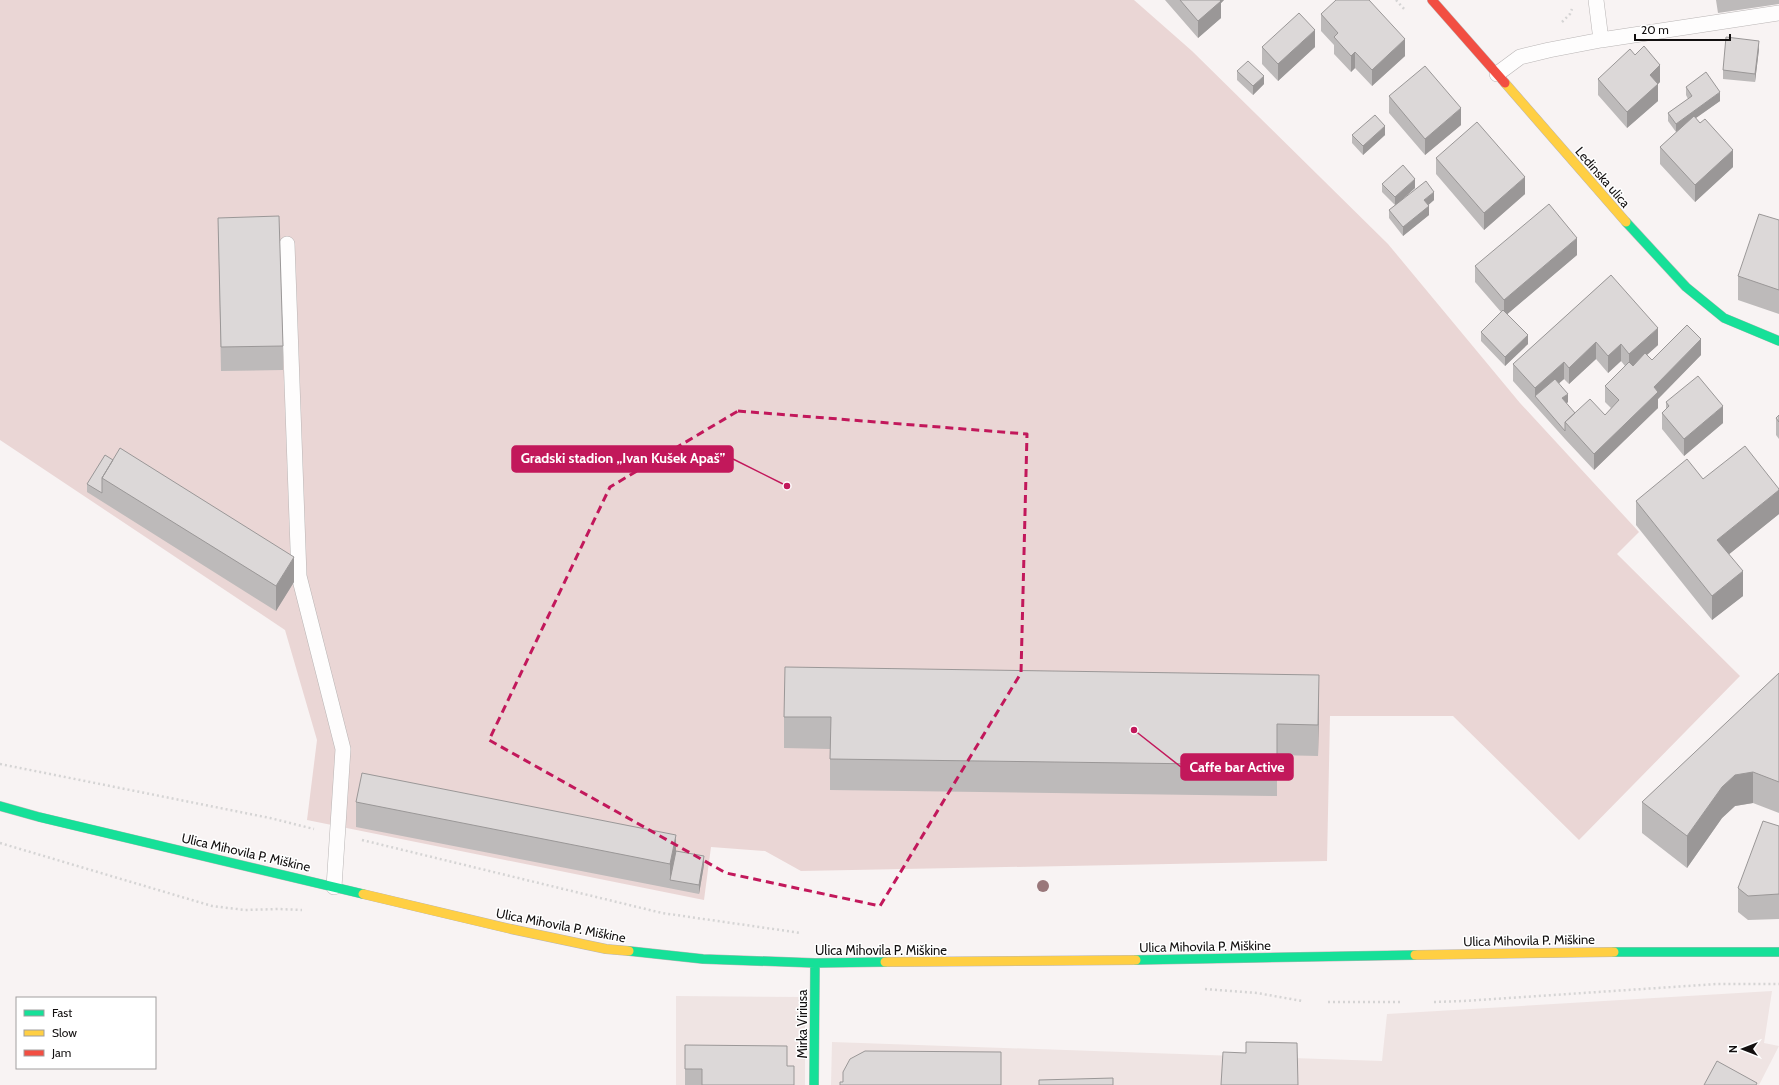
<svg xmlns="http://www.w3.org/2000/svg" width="1779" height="1085" font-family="Cabin,sans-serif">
  <rect width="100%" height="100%" fill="#f8f3f3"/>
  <path fill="#efe4e3" d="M1772,991L1764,1043L1779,1046L1759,1085H831L832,1042L1382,1061L1387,1014Z
    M676,996L805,997V1085H676Z"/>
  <path fill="#ead6d5" d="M0,0H1134L1192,51L1388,244L1520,403L1639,532L1617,554L1740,676L1579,840L1453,716H1330L1327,861L801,871L765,851L711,847L704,900L307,820L317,740L285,630L0,440Z"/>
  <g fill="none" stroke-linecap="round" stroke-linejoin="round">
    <g stroke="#b9b5b5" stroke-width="16">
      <path id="lane" d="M1596,0L1601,40
        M1497,74L1520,57L1549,50L1601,40L1779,13
        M287,244L299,576L343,749L334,887"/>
    </g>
    <g stroke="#b9b5b5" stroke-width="10">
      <path id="fast" d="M1626,222L1686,287L1724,318L1779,341
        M0,806L39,817L363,894
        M629,951L703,959L815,963L885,962
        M1614,952H1779
        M1136,960L1415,955
        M814,1085L815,963"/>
    </g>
    <g stroke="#b9b5b5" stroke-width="10">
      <path id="slow" d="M1505,83L1626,222
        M363,894L511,929L606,949L629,951
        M1415,955L1614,952
        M885,962L1136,960"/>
    </g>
    <g stroke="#b9b5b5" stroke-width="10">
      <path id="jam" d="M1432,0L1505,83"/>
    </g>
    <path stroke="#d5d4d4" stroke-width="2.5" stroke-dasharray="2 3" stroke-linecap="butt" d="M1396,0L1405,10
      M1562,22L1570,14L1572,9
      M0,764L270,818L314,829
      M362,840L662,913L801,933
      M0,843L212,906L245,910L278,909L302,910
      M1205,989L1257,993L1302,1001
      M1328,1002H1401
      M1434,1002L1464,1001L1717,984H1779"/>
    <use href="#lane" stroke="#fefdfd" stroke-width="15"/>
    <use href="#fast" stroke="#16e098" stroke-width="9"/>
    <use href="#slow" stroke="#ffcf43" stroke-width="9"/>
    <use href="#jam" stroke="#f24e42" stroke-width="9"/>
  </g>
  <circle fill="#99777a" cx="1043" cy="886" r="6"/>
  <path fill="#bdbaba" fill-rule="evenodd" d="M1165,0H1224L1221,3V18L1198,38Z
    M1716,0H1779V4L1718,13Z
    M1321,14L1405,56L1372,86L1355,68L1351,72L1334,54V45L1321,31Z
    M1262,47H1315L1278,81L1262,64Z
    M1759,49L1755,82L1723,79V70Z
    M1635,55L1660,82L1658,84V101L1627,128L1598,95V79Z
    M1237,71L1264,84L1253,95L1237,80Z
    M1686,87L1720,101L1696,118L1733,167L1695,202L1660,164V147L1678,131L1676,132L1668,121V113L1688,99L1686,95Z
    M1389,96L1461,125L1425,155L1389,113Z
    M1352,135H1385L1363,155L1352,143Z
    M1436,158L1525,194L1484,230L1436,174Z
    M1382,184L1415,188L1404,198L1434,200L1428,205L1429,215L1403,236L1389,218V210L1395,205L1382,192Z
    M218,218L283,346V370L221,371Z
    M1779,220V314L1738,300V276Z
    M1577,255L1507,314L1528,344L1505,366L1481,341V332L1501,312L1475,282V266Z
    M1611,275L1658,345L1647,355L1652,360L1701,355L1658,399V408L1594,470L1565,439L1513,381V364ZM1596,359L1608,373L1621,361L1625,366L1605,386V402L1611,408L1605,415L1575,413L1566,404L1568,402L1559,383L1564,379L1569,384Z
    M1666,402L1723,423L1684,456L1662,429V413L1666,409Z
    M1779,415V439L1776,435V418Z
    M105,455L294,582L276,611L87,492V484Z
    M1703,479L1779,489V514L1729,554L1743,596L1712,620L1636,525V501Z
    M1779,673V813L1753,803L1735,806L1722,818L1687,868L1642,833V802Z
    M1319,706L1318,756L1277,755V796L830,790V749L784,748V717Z
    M356,802L676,851L704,865L699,894L356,827Z
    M1779,826V919L1748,920L1738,912V888Z
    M787,1066L794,1085H685V1069Z"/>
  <path fill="#9a9797" d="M1214,0H1224L1221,3V18L1198,38V21Z
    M1315,30V47L1278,81V64Z
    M1405,39V56L1372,86V70Z
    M1759,41V49L1755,82V74Z
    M1355,52V68L1351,72V56Z
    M1660,65V82L1658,84V101L1627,128V112L1650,75Z
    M1264,76V84L1253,95V86Z
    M1720,92V101L1676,132V124Z
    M1461,108V125L1425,155V139Z
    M1385,126V135L1363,155V146Z
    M1733,150V167L1695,202V185Z
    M1525,177V194L1484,230V213Z
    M1415,179V188L1395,206V197Z
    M1434,192V200L1424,209V200Z
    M1429,206V215L1403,236V227Z
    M1577,238V255L1504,317V300Z
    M1658,328V345L1629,371V354Z
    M1528,335V344L1505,366V357Z
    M1701,339V355L1658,399V408L1594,470V454L1654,387Z
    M1596,342V359L1569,384V368Z
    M1621,344V361L1608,373V356Z
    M1564,362V379L1539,401L1535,396V405V388Z
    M1568,394V402L1562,407V398Z
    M1723,406V423L1684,456V439Z
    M1779,490V514L1717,564V540Z
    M294,557V582L276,611V586Z
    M1743,571V596L1712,620V596Z
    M1319,675V706L1318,756V725Z
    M1753,772V803L1735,806L1722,818L1687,868V836L1722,787L1735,775Z
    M676,835V859L670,880V864Z
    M704,856V865L699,894V885Z"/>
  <path fill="#dcd8d8" stroke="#9a9797" d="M1180,0H1220L1221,1L1198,21Z
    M1336,0H1369L1405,39L1372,70L1355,52L1351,56L1334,37L1338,33L1321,14Z
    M1299,13L1315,30L1278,64L1262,47Z
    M1726,37L1759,41L1755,74L1723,70Z
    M1644,46L1660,65L1650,75L1658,84L1627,112L1598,79L1630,49L1635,55Z
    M1248,61L1264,76L1253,86L1237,71Z
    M1425,66L1461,108L1425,139L1389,96Z
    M1706,72L1720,92L1676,124L1668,113L1692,96L1686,87Z
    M1375,115L1385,126L1363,146L1352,135Z
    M1694,116L1700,123L1705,119L1733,150L1695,185L1660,147Z
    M1477,122L1525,177L1484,213L1436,158Z
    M1403,165L1415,179L1395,197L1382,184Z
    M1426,181L1434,192L1424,200L1429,206L1403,227L1389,210Z
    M1549,204L1577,238L1504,300L1475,266Z
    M1759,214L1779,220V290L1738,276Z
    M279,216L283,346L221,347L218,218Z
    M1611,275L1658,328L1629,354L1621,344L1608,356L1596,342L1569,368L1564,362L1535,388L1513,364Z
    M1503,310L1528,335L1505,357L1481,332Z
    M1687,325L1701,339L1654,387L1658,392L1594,454L1565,422L1590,399L1605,415L1619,400L1605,386L1629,362L1633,366L1645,353L1652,360Z
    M1698,376L1723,406L1684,439L1662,413L1669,406L1666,402Z
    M1555,379L1568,394L1562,398L1575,413L1565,422V431L1535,396Z
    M1779,415V422L1776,418Z
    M1745,446L1779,489V490L1717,540L1743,571L1712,596L1636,501L1687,459L1703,479Z
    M120,448L294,557L276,586L102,478Z
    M105,455L113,460L102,478V493L87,484Z
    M785,667L1319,675L1318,725L1277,724V765L830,759L831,717H784Z
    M1779,673V782L1753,772L1735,775L1722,787L1687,836L1642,802Z
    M362,773L676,835L670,864L356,802Z
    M1763,821L1779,826V894L1748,896L1738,888Z
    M676,851L704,856L699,885L670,880Z
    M1246,1042L1297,1043L1298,1085H1221L1223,1052L1246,1053Z
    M685,1045L787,1046V1066H794V1085H702V1069H685Z
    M865,1051L1001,1052V1085H840V1082H843V1072L850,1059Z
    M1717,1061L1757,1083L1756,1085H1704Z
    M1113,1078V1085H1039V1080Z"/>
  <path fill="none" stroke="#c2185b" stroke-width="3" stroke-dasharray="8 5" stroke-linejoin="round" d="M738,411L1027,434L1021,673L880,906L726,873L489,740L610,487Z"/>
  <g text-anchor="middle" stroke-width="3" stroke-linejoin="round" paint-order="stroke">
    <g font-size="13" fill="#131010" stroke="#fff">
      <text transform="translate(1603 177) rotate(49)" y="5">Ledinska ulica</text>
      <text transform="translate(246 852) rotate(13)" y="5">Ulica Mihovila P. Miškine</text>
      <text transform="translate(561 925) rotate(11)" y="5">Ulica Mihovila P. Miškine</text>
      <text transform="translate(1529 940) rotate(-1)" y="5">Ulica Mihovila P. Miškine</text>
      <text transform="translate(1205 946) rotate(-1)" y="5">Ulica Mihovila P. Miškine</text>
      <text x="881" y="955">Ulica Mihovila P. Miškine</text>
      <text transform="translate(802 1024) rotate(-90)" y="5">Mirka Viriusa</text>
    </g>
  </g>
  <path fill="none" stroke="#c2185b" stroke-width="1.5" d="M787 486L733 459M1134 730L1181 767"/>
  <g fill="#c2185b" stroke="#fff" stroke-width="1.5">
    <circle cx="787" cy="486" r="4"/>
    <circle cx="1134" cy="730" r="4"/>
  </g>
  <g fill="#c2185b" stroke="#c2185b" stroke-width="1.5">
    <rect x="512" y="446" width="221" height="26" rx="4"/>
    <rect x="1181" y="754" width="112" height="26" rx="4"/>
  </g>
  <g font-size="14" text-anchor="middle" font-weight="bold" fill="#fff">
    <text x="623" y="463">Gradski stadion „Ivan Kušek Apaš”</text>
    <text x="1237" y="772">Caffe bar Active</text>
  </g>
  <rect x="16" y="997" width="140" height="72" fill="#ffffff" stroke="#a19f9f"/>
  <rect x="24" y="1010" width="20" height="6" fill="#16e098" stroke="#a19f9f"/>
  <text x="52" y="1017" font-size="12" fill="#131010">Fast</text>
  <rect x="24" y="1030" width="20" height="6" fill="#ffcf43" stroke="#a19f9f"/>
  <text x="52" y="1037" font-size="12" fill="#131010">Slow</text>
  <rect x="24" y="1050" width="20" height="6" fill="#f24e42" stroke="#a19f9f"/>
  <text x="52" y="1057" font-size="12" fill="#131010">Jam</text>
  <g transform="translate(1743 1049) rotate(270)" stroke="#ffffff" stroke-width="3" paint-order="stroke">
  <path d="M0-3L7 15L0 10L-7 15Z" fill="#131010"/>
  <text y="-6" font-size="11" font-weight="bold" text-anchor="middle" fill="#131010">N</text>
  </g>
  <path d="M1635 34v6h95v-6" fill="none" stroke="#131010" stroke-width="2"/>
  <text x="1641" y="34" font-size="12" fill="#131010" stroke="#ffffff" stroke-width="3" paint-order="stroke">20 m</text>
</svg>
